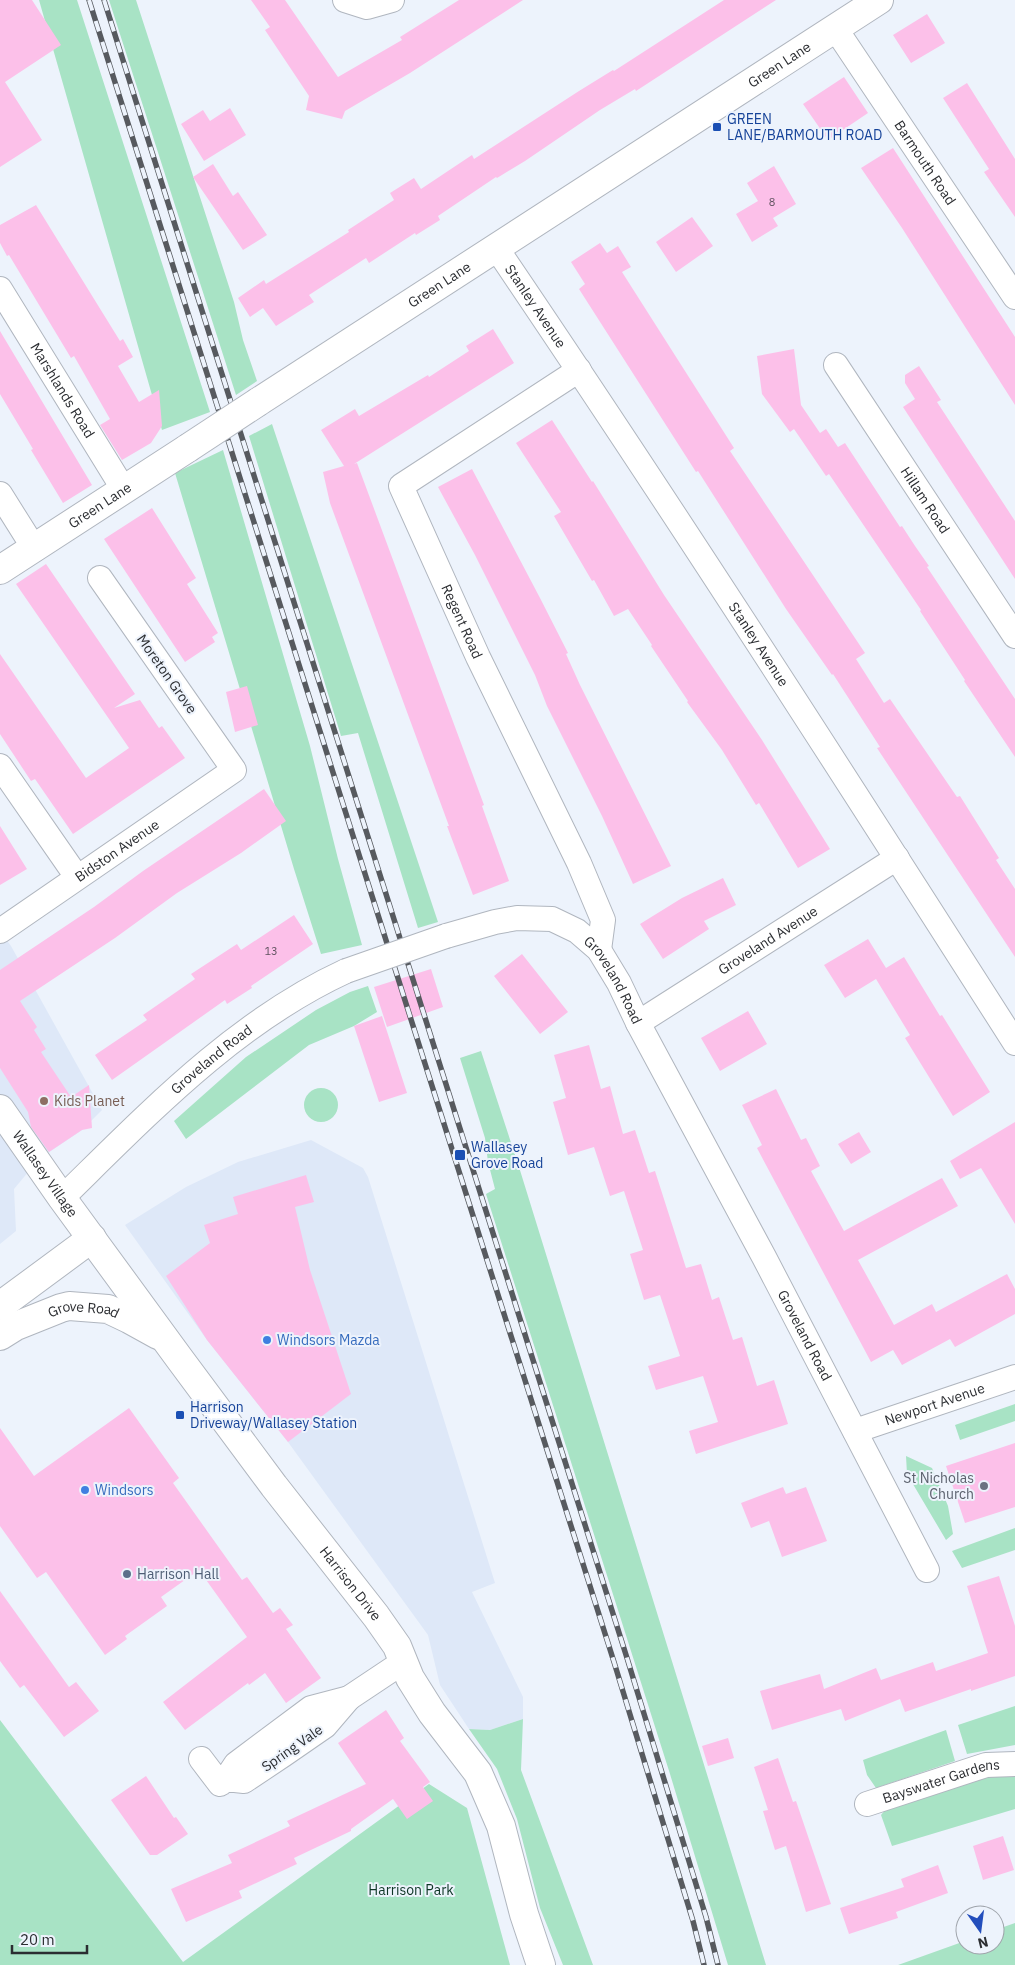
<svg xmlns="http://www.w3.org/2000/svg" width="1015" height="1965" font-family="'IBM Plex Sans',sans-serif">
  <rect width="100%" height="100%" fill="#edf3fc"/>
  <path fill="#dee8f8" d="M0,931L11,946L102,1110L82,1130L39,1159L14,1189L16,1231L0,1244Z
    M311,1140L363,1168L368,1177L495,1583L472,1592L523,1697V1719L490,1730L469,1729L440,1685L428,1635L288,1442L207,1340L125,1225L186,1187L238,1162Z"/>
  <path fill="#a8e3c5" d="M39,0H77L210,412L162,430Z
    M109,0H136L234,302L243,340L257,381L236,395Z
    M272,424L438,922L418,928L358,733L341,736L249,436Z
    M223,450L310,746L338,859L362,945L321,954L294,869L175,473Z
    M368,986L377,1012L354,1026L309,1045L186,1139L174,1121L246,1057L316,1010L350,992Z
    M481,1051L519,1167L766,1965H728L670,1774L486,1194L495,1189L488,1162L485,1138L460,1058Z
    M304 1105a17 17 0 1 1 34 0a17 17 0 1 1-34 0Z
    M1015,1404V1421L960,1440L955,1425Z
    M906,1456L932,1468L948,1506L953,1534L946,1540L907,1474Z
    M1015,1528V1550L962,1568L952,1551Z
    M1015,1706V1745L967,1754L958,1725Z
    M523,1719L521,1770L593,1965H563L540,1908L517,1819L497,1769L469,1729L490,1730Z
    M0,1720L183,1962L429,1784L467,1808L510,1965H0Z
    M946,1730L955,1761L876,1788L867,1775L863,1760Z
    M997,1768L1015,1771V1809L892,1846L881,1815L891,1803Z
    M1015,1923V1965H898L965,1941V1945H995V1930Z"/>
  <path fill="#fcc0e9" d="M0,0H32L61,45L5,82L42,140L0,167Z
    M251,0H285L338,77L402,40L400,37L459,0H523L410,73L345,111L342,119L306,110L309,96L265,30L270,27Z
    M724,0H776L636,91L635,89L600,110L525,161L497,178L496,177L438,216L440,220L416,235L415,233L369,263L366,258L309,295L314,302L276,326L263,308L250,317L238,298L264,280L266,284L349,232L348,230L394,200L390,193L414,178L421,189L472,155L474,159L579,91L613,70L614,71Z
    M927,14L945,43L911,63L893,35Z
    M844,77L868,113L828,140L803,104Z
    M967,83L1015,159V217L984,172L989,169L943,98Z
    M230,108L246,135L204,161L181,124L203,110L210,121Z
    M893,148L1015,337V405L902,228L861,168Z
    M213,164L233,196L238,192L267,235L243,250L193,177Z
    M774,166L796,204L773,218L778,226L752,242L736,214L758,201L747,183Z
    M36,205L120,341L123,339L133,357L118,366L139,402L159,390L162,426L151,443L122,460L100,425L110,419L74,356L71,358L9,255L7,256L0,243V225Z
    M692,217L713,246L676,272L656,242Z
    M600,243L607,253L618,246L631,267L622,272L734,448L730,451L865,653L856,659L884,703L890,699L957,797L960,796L999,858L996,860L1015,889V957L877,748L880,747L833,674L832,675L786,609L698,471L696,472L579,289L585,284L571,262Z
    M493,329L514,363L354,464L357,463L484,805L482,806L509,881L473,895L447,826H449L330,503L323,472L344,466L321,430L355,409L359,416L428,375L429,377L469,351L466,346Z
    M0,331L92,485L63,503L31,450L33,449L0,394Z
    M794,349L801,405L820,433L826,429L838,447L845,443L900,527L902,526L915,546L929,566L927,567L1015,699V757L964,681L965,680L920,611L921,610L829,474L826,476L794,429L790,432L762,394L757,356Z
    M919,366L941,400L937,402L1015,521V579L903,407L915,399L905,383V375Z
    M552,420L592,482L593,481L664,595L762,740L830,849L798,868L759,803L756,805L722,750L687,702L688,701L651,646L652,645L628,609L614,616L594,580L592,581L554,516L561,512L516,443Z
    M472,469L540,598L568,653L566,654L580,685L671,866L633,884L602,816L547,706L535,675L475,555L438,487Z
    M152,508L196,578L187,584L218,633L212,637L215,642L185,662L104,539Z
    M46,564L135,694L114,708L140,700L159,728L162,726L185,758L73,834L35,779L31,781L0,734V654L86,778L129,748L16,584Z
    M247,686L258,725L235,732L226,692Z
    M264,789L286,821L241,853L177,893L115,938L20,1001L37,1027L34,1030L46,1049L41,1052L71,1097L89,1085L92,1128L82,1130L49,1152L31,1127L28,1112L0,1068V970L94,907L143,871Z
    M0,826L27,869L0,885Z
    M723,878L736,905L704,921L709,929L663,959L640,924L682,898Z
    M294,915L313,944L251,986L252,988L227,1004L225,1000L112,1080L95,1055L147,1020L143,1015L195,979L191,974L237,944L241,950Z
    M868,939L886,968L904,957L940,1016L942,1015L990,1092L953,1116L905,1038L910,1035L876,979L845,998L824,965Z
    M522,954L568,1012L540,1034L494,976Z
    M431,969L443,1007L387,1027L374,987Z
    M748,1011L767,1044L720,1071L701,1038Z
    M382,1016L407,1093L379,1102L354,1026Z
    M589,1045L601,1089L610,1086L623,1134L635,1130L649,1173L655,1171L686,1268L701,1264L712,1300L719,1297L733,1340L742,1337L757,1386L774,1380L788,1424L696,1454L689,1431L718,1422L703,1376L656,1390L648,1366L680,1356L660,1295L644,1300L630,1254L643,1250L624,1191L610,1196L594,1147L568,1155L553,1102L566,1098L554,1055Z
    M776,1089L801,1140L806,1138L820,1166L811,1171L844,1231L942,1178L958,1206L858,1260L894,1325L932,1304L936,1312L1007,1274L1015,1289V1314L955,1347L950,1339L902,1365L893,1350L871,1362L757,1148L762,1145L742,1105Z
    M1015,1122V1224L981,1168L960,1179L950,1161Z
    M859,1132L871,1152L851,1164L838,1144Z
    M306,1175L314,1202L295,1207L310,1270L351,1394L288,1442L207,1340L166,1276L210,1243L204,1225L238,1214L233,1197Z
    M129,1408L179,1478L173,1483L242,1580L247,1577L273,1613L280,1608L293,1625L286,1629L321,1678L286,1703L265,1673L249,1685L248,1683L185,1730L163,1702L247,1637L199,1570L161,1597L167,1606L125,1636L127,1639L105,1655L46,1572L37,1578L0,1526V1428L34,1476Z
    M1015,1443V1507L965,1523L946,1466Z
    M783,1487L786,1494L806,1487L827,1541L782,1557L769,1521L751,1528L741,1503Z
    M999,1576L1015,1626V1676L971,1691V1689L905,1712L900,1699L845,1721L841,1709L772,1730L760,1691L820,1674L824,1689L876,1668L881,1680L933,1662L936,1671L988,1653L967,1586Z
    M0,1591L69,1687L76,1682L99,1711L64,1737L24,1685L20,1688L0,1661Z
    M386,1710L404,1738L400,1741L430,1782L423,1787L433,1801L407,1819L393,1799L351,1829V1831L294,1858L297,1864L239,1891L242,1898L186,1922L171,1889L232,1863L228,1855L290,1826L287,1821L366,1784L338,1743Z
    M728,1738L734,1758L708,1766L702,1746Z
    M778,1758L793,1802L796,1801L831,1904L806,1912L786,1846L775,1850L763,1811L768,1810L754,1767Z
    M146,1776L174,1818L176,1817L188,1834L157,1855H150L111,1800Z
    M1003,1836L1014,1870L983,1880L973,1846Z
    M938,1865L948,1893L896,1912L898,1918L849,1934L840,1908L904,1887L901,1879Z"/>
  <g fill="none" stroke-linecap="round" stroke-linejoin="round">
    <g stroke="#b0b6bf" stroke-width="26">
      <g id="street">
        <path d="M345,0L367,7L392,0"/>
        <path id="s1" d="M835,28L1015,297"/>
        <path id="s2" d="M497,249C674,510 845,777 1015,1043"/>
        <path id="s3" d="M0,289L124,490"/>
        <path id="s4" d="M836,365L1015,636"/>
        <path id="s5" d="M579,370L401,486L478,657L579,863L603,920L599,950"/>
        <path d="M0,494L34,548"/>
        <path d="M0,766L77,877"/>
        <path id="s6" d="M0,931L234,770L100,578"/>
        <path id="s7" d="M446,936L495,922L517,918L552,919L577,931L599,950L619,983L638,1023L764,1257L927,1570"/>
        <path id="s8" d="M638,1023L897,858"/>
        <path id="s9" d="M62,1198C148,1114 235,1022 346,971"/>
        <path id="s10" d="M855,1431L1015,1377"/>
        <path d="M349,1698L403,1662"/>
        <path d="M201,1759L220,1784L226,1779L236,1764L311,1708L349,1698L325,1726L283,1755L244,1781L226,1779"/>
        <path id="s11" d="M867,1804L986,1765L1015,1764"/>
      </g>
    </g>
    <g stroke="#b0b6bf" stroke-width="30">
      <g id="secondary">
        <path id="s12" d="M258,402L879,0"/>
        <path id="s13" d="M0,570L188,448"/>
        <path id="s14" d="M0,1109L62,1198L179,1358L274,1486L376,1616L397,1646L410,1678L432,1713L478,1773L501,1826L524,1914L541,1965"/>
        <path d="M0,1306L92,1238"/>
        <path id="s15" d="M0,1336L16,1326L61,1308L69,1306L108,1309L129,1319L158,1335"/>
      </g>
    </g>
    <use href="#street" stroke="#fff" stroke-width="24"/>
    <use href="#secondary" stroke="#fff" stroke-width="28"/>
    <g stroke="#575a5f" stroke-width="5.5">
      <path id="rail" d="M89,0L614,1662L693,1921L704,1965
        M104,0L627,1658L706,1917L718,1965"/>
    </g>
    <use href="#rail" stroke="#edf3fc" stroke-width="4" stroke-dasharray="11" stroke-linecap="butt"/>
    <g stroke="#b0b6bf" stroke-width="26" stroke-linecap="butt">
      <path id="street-bridge" d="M346,971L446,936"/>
    </g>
    <g stroke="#b0b6bf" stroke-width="30" stroke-linecap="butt">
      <path id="secondary-bridge" d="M188,448L258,402"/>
    </g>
    <use href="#street-bridge" stroke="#fff" stroke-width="24"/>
    <use href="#secondary-bridge" stroke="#fff" stroke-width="28"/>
  </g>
  <g fill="#1a4fb4" stroke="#edf3fc" stroke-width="2">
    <rect x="712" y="122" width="10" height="10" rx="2.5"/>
    <rect x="454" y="1149" width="12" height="12" rx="2.5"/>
    <rect x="175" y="1410" width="10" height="10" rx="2.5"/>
  </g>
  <circle fill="#8d6e63" stroke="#edf3fc" stroke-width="2" cx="44" cy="1101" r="5"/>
  <g fill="#3f7fe0" stroke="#edf3fc" stroke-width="2">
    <circle cx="267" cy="1340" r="5"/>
    <circle cx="85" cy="1490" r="5"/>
  </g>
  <circle fill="#6b7280" stroke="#edf3fc" stroke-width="2" cx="984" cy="1486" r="5"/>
  <circle fill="#5c6f8a" stroke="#edf3fc" stroke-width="2" cx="127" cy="1574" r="5"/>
  <g text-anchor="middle" stroke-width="4" stroke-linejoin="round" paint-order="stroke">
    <g font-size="11" fill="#5f525f">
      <text x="772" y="206">8</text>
      <text x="271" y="955">13</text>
    </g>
    <g font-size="14" fill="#2b2d31" stroke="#edf3fc">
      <text dy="5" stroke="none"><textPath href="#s12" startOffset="621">Green Lane</textPath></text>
      <text dy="5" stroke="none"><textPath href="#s1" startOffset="162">Barmouth Road</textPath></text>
      <text dy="5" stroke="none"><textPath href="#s12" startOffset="216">Green Lane</textPath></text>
      <text dy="5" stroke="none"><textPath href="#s2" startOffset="69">Stanley Avenue</textPath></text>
      <text dy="5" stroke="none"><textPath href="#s3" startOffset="119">Marshlands Road</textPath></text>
      <text dy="5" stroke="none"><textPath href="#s4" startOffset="162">Hillam Road</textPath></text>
      <text dy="5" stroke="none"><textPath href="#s13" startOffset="119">Green Lane</textPath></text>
      <text dy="5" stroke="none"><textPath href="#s5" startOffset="361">Regent Road</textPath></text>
      <text dy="5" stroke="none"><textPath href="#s2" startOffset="474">Stanley Avenue</textPath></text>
      <text transform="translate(167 674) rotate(55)" y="5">Moreton Grove</text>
      <text dy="5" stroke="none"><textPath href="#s6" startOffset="142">Bidston Avenue</textPath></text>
      <text dy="5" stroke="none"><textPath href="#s8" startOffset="154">Groveland Avenue</textPath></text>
      <text dy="5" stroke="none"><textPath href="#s7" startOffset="198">Groveland Road</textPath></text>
      <text dy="5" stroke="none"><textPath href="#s9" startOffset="204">Groveland Road</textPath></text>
      <text dy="5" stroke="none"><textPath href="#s14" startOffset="79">Wallasey Village</textPath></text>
      <text dy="5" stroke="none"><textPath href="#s15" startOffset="90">Grove Road</textPath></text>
      <text dy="5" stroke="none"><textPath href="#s7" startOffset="602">Groveland Road</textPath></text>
      <text dy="5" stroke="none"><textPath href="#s10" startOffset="84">Newport Avenue</textPath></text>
      <text dy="5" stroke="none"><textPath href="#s14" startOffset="590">Harrison Drive</textPath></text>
      <text transform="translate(292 1748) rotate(-35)" y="5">Spring Vale</text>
      <text dy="5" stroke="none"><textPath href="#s11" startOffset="78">Bayswater Gardens</textPath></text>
    </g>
    <g font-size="14" fill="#164399" stroke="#edf3fc" text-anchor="start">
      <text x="727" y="124">GREEN<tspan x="727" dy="16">LANE/BARMOUTH ROAD</tspan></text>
      <text x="471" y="1152">Wallasey<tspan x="471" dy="16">Grove Road</tspan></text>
      <text x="190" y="1412">Harrison<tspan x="190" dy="16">Driveway/Wallasey Station</tspan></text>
    </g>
    <g font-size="14" fill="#785e54" stroke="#edf3fc" text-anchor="start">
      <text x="54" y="1106">Kids Planet</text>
    </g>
    <g font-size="14" fill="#366cbe" stroke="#edf3fc" text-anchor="start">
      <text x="277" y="1345">Windsors Mazda</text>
      <text x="95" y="1495">Windsors</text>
    </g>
    <g font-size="14" fill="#5b616d" stroke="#edf3fc" text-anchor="end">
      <text x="974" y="1483">St Nicholas<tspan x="974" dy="16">Church</tspan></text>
    </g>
    <g font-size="14" fill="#4e5e75" stroke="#edf3fc" text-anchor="start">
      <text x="137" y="1579">Harrison Hall</text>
    </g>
    <g font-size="14" fill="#0d3625" stroke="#edf3fc">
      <text x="411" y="1895">Harrison Park</text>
    </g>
  </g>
  <g transform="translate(980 1930) rotate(166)"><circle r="24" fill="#edf3fc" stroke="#9fa4ab"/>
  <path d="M0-4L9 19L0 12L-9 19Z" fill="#234ebc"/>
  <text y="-8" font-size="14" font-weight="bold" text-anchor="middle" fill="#2b2d31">N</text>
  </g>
  <path d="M12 1945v8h75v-8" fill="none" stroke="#2b2d31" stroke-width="2.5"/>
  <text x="20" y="1945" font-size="15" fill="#2b2d31" stroke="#edf3fc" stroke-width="4" paint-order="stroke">20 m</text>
</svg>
